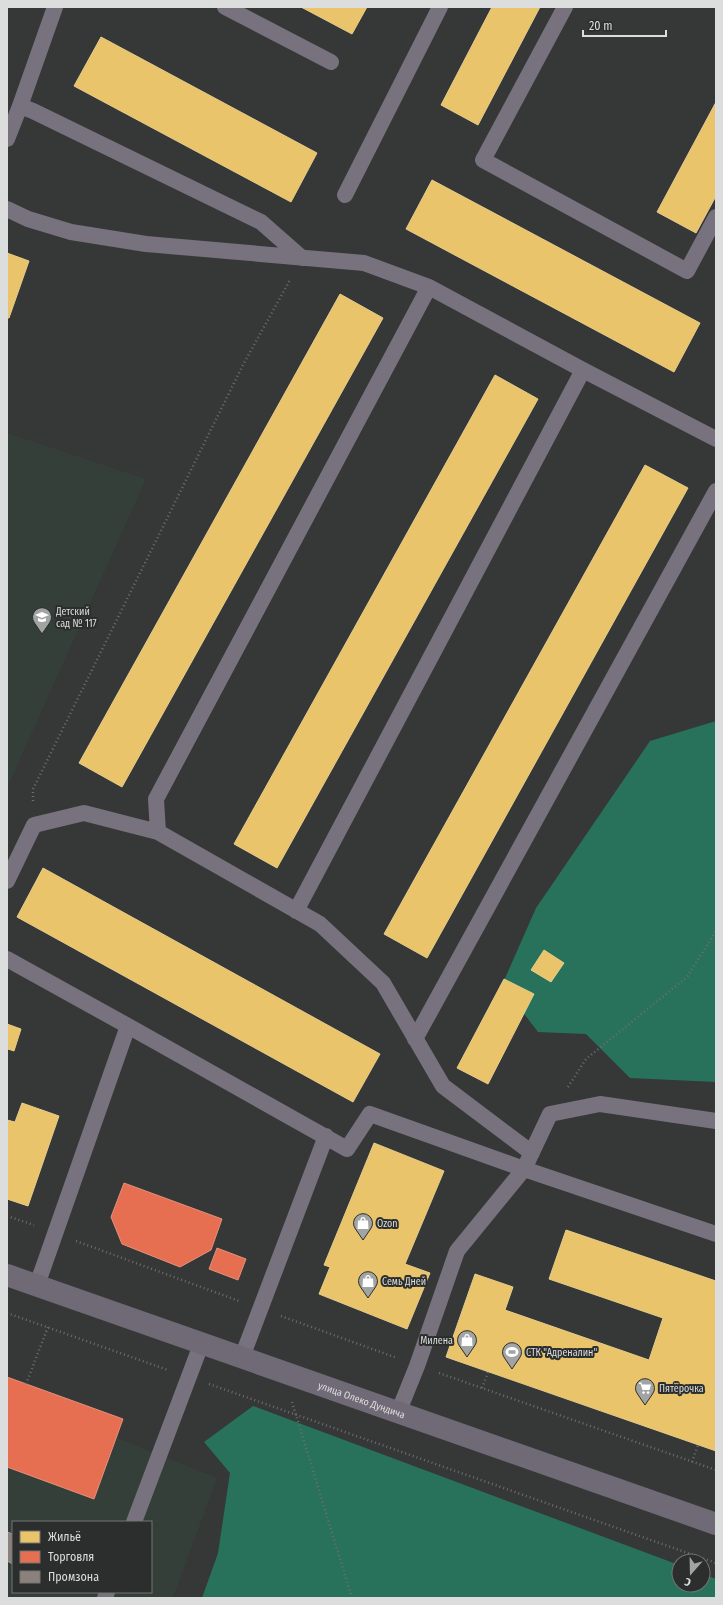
<svg xmlns="http://www.w3.org/2000/svg" width="723" height="1605" font-family="'Fira Sans Condensed',sans-serif">
  <rect width="100%" height="100%" fill="#363737"/>
  <path fill="#353f3a" fill-rule="evenodd" d="M7,433L146,479L7,788Z
    M7,1377L123,1419L117,1438L217,1478L173,1598H7ZM13,1522H151V1592H13Z"/>
  <path fill="#28725b" d="M716,721V1082L630,1078L586,1034L538,1032L502,985L536,908L650,741Z
    M253,1406L679,1565V1585H703V1574L716,1579V1598H202L218,1553L230,1473L204,1442Z"/>
  <path fill="#e9c46a" stroke="#e5cc8c" d="M301,7H367L352,34Z
    M492,7H540L478,125L441,105Z
    M101,37L317,153L291,202L74,86Z
    M716,102V196L696,233L657,212Z
    M432,180L700,323L674,372L406,229Z
    M7,253L29,261L9,318H7Z
    M340,294L383,318L122,787L79,763Z
    M495,375L538,399L277,868L234,844Z
    M645,465L688,488L427,958L384,934Z
    M43,868L380,1054L353,1102L17,917Z
    M544,950L564,963L551,982L531,970Z
    M504,979L534,994L488,1084L457,1068Z
    M7,1024L21,1029L14,1051L8,1049L7,1051Z
    M22,1103L59,1116L28,1206L7,1199V1120L15,1122Z
    M374,1143L444,1171L405,1264L430,1273L407,1329L319,1294L330,1267L324,1265Z
    M566,1230L716,1281V1451L446,1357L475,1274L513,1287L505,1310L649,1360L663,1318L549,1279Z"/>
  <path fill="#e76f51" stroke="#e4907b" d="M124,1183L222,1219L211,1250L180,1267L122,1244L111,1217Z
    M217,1248L246,1259L238,1280L209,1269Z
    M7,1377L123,1419L94,1499L7,1467Z"/>
  <path fill="#8a817c" stroke="#a39d99" d="M7,1532L13,1534V1564L7,1561Z"/>
  <g fill="none" stroke-linecap="round" stroke-linejoin="round">
    <path stroke="#6f6c73" stroke-width="2.5" stroke-dasharray="1 3" stroke-linecap="butt" d="M33,801V789L243,365L290,280
      M568,1087L586,1059L687,977L716,931
      M7,1216L34,1225
      M76,1241L239,1301
      M7,1313L168,1370
      M281,1316L397,1358
      M439,1373L716,1470
      M26,1384L48,1327
      M209,1384L716,1563
      M482,1388L488,1372
      M292,1402L352,1598
      M692,1462L698,1445"/>
    <path stroke="#77727e" stroke-width="16" d="M225,7L331,62
      M565,7L483,160L687,271L716,217
      M20,106L33,111L261,222L302,258
      M7,139L20,106L55,7
      M345,195L440,7
      M7,209L28,219L71,232L146,244L364,263L429,287L583,370L716,439
      M429,287L156,799L158,832L320,924L383,983L443,1086L532,1153
      M7,881L34,825L84,813L158,832
      M296,911L583,370
      M7,959L128,1026L37,1285
      M128,1026L347,1149L370,1114L524,1169L716,1234
      M415,1039L716,491
      M242,1357L326,1136
      M398,1413L417,1366L457,1251L524,1169L550,1114L600,1104L716,1121
      M134,1522L202,1342
      M105,1598L107,1592"/>
    <path stroke="#706a77" stroke-width="22" id="s1" d="M7,1275L716,1524"/>
  </g>
  <defs>
    <g id="school-pin" transform="scale(1)"><path d="M0 17L-7.5 6A9.5 9.5 0 1 1 7.5 6Z" fill="#a2a4a3" stroke="#2b2e2d"/><path d="M0-5L7-2L0 1L-7-2ZM-4 1L0 2.5L4 1V4Q0 6-4 4Z" fill="#fff"/></g>
    <g id="shop-pin" transform="scale(1)"><path d="M0 17L-7.5 6A9.5 9.5 0 1 1 7.5 6Z" fill="#a2a4a3" stroke="#2b2e2d"/><path d="M-5-2.5h2.3a2.7 3.5 0 0 1 5.4 0H5L5.5 6h-11ZM-1.5-2.5h3a1.5 2.3 0 0 0-3 0Z" fill="#fff"/></g>
    <g id="stadium-pin" transform="scale(1)"><path d="M0 17L-7.5 6A9.5 9.5 0 1 1 7.5 6Z" fill="#a2a4a3" stroke="#2b2e2d"/><path d="M0-5a6.5 5 0 1 0 0 10a6.5 5 0 1 0 0-10ZM-3.5-1.8h7v3.6h-7Z" fill="#fff"/></g>
    <g id="supermarket-pin" transform="scale(1)"><path d="M0 17L-7.5 6A9.5 9.5 0 1 1 7.5 6Z" fill="#a2a4a3" stroke="#2b2e2d"/><path d="M-6-5.5h2.5l.6 2H6L4.5 2H-2.5L-4.4-4H-6ZM-1.5 3.2a1.3 1.3 0 1 0 .1 0ZM3 3.2a1.3 1.3 0 1 0 .1 0Z" fill="#fff"/></g>
  </defs>
  <g fill-rule="evenodd">
    <use href="#school-pin" x="42" y="617"/>
    <use href="#shop-pin" x="363" y="1223"/>
    <use href="#shop-pin" x="368" y="1281"/>
    <use href="#shop-pin" x="467" y="1340"/>
    <use href="#stadium-pin" x="512" y="1352"/>
    <use href="#supermarket-pin" x="645" y="1388"/>
  </g>
  <g text-anchor="middle" stroke-width="4" stroke-linejoin="round" paint-order="stroke">
    <g font-size="10" fill="#dcdedd" stroke="#2b2e2d" text-anchor="start">
      <text x="56" y="615">Детский<tspan x="56" dy="12">сад № 117</tspan></text>
      <text x="377" y="1227">Ozon</text>
      <text x="382" y="1285">Семь Дней</text>
      <text x="453" y="1344" text-anchor="end">Милена</text>
      <text x="526" y="1356">СТК "Адреналин"</text>
      <text x="659" y="1392">Пятёрочка</text>
    </g>
    <g font-size="10" fill="#dcdedd" stroke="#2b2e2d">
      <text dy="4" stroke="none"><textPath href="#s1" startOffset="376">улица Олеко Дундича</textPath></text>
    </g>
  </g>
  <rect width="723" height="1605" fill="none" stroke="#dcdedd" stroke-width="16"/>
  <rect x="12" y="1521" width="140" height="72" fill="#2b2e2d" stroke="#727473"/>
  <rect x="20" y="1531" width="20" height="12" fill="#e9c46a" stroke="#727473"/>
  <text x="48" y="1541" font-size="12" fill="#dcdedd">Жильё</text>
  <rect x="20" y="1551" width="20" height="12" fill="#e76f51" stroke="#727473"/>
  <text x="48" y="1561" font-size="12" fill="#dcdedd">Торговля</text>
  <rect x="20" y="1571" width="20" height="12" fill="#8a817c" stroke="#727473"/>
  <text x="48" y="1581" font-size="12" fill="#dcdedd">Промзона</text>
  <g transform="translate(691 1573) rotate(200)"><circle r="19" fill="#2b2e2d" stroke="#727473"/>
  <path d="M0-3L7 15L0 10L-7 15Z" fill="#a2a4a3"/>
  <text y="-6" font-size="11" font-weight="bold" text-anchor="middle" fill="#dcdedd">С</text>
  </g>
  <path d="M583 30v6h83v-6" fill="none" stroke="#dcdedd" stroke-width="2"/>
  <text x="589" y="30" font-size="12" fill="#dcdedd" stroke="#2b2e2d" stroke-width="3" paint-order="stroke">20 m</text>
</svg>
